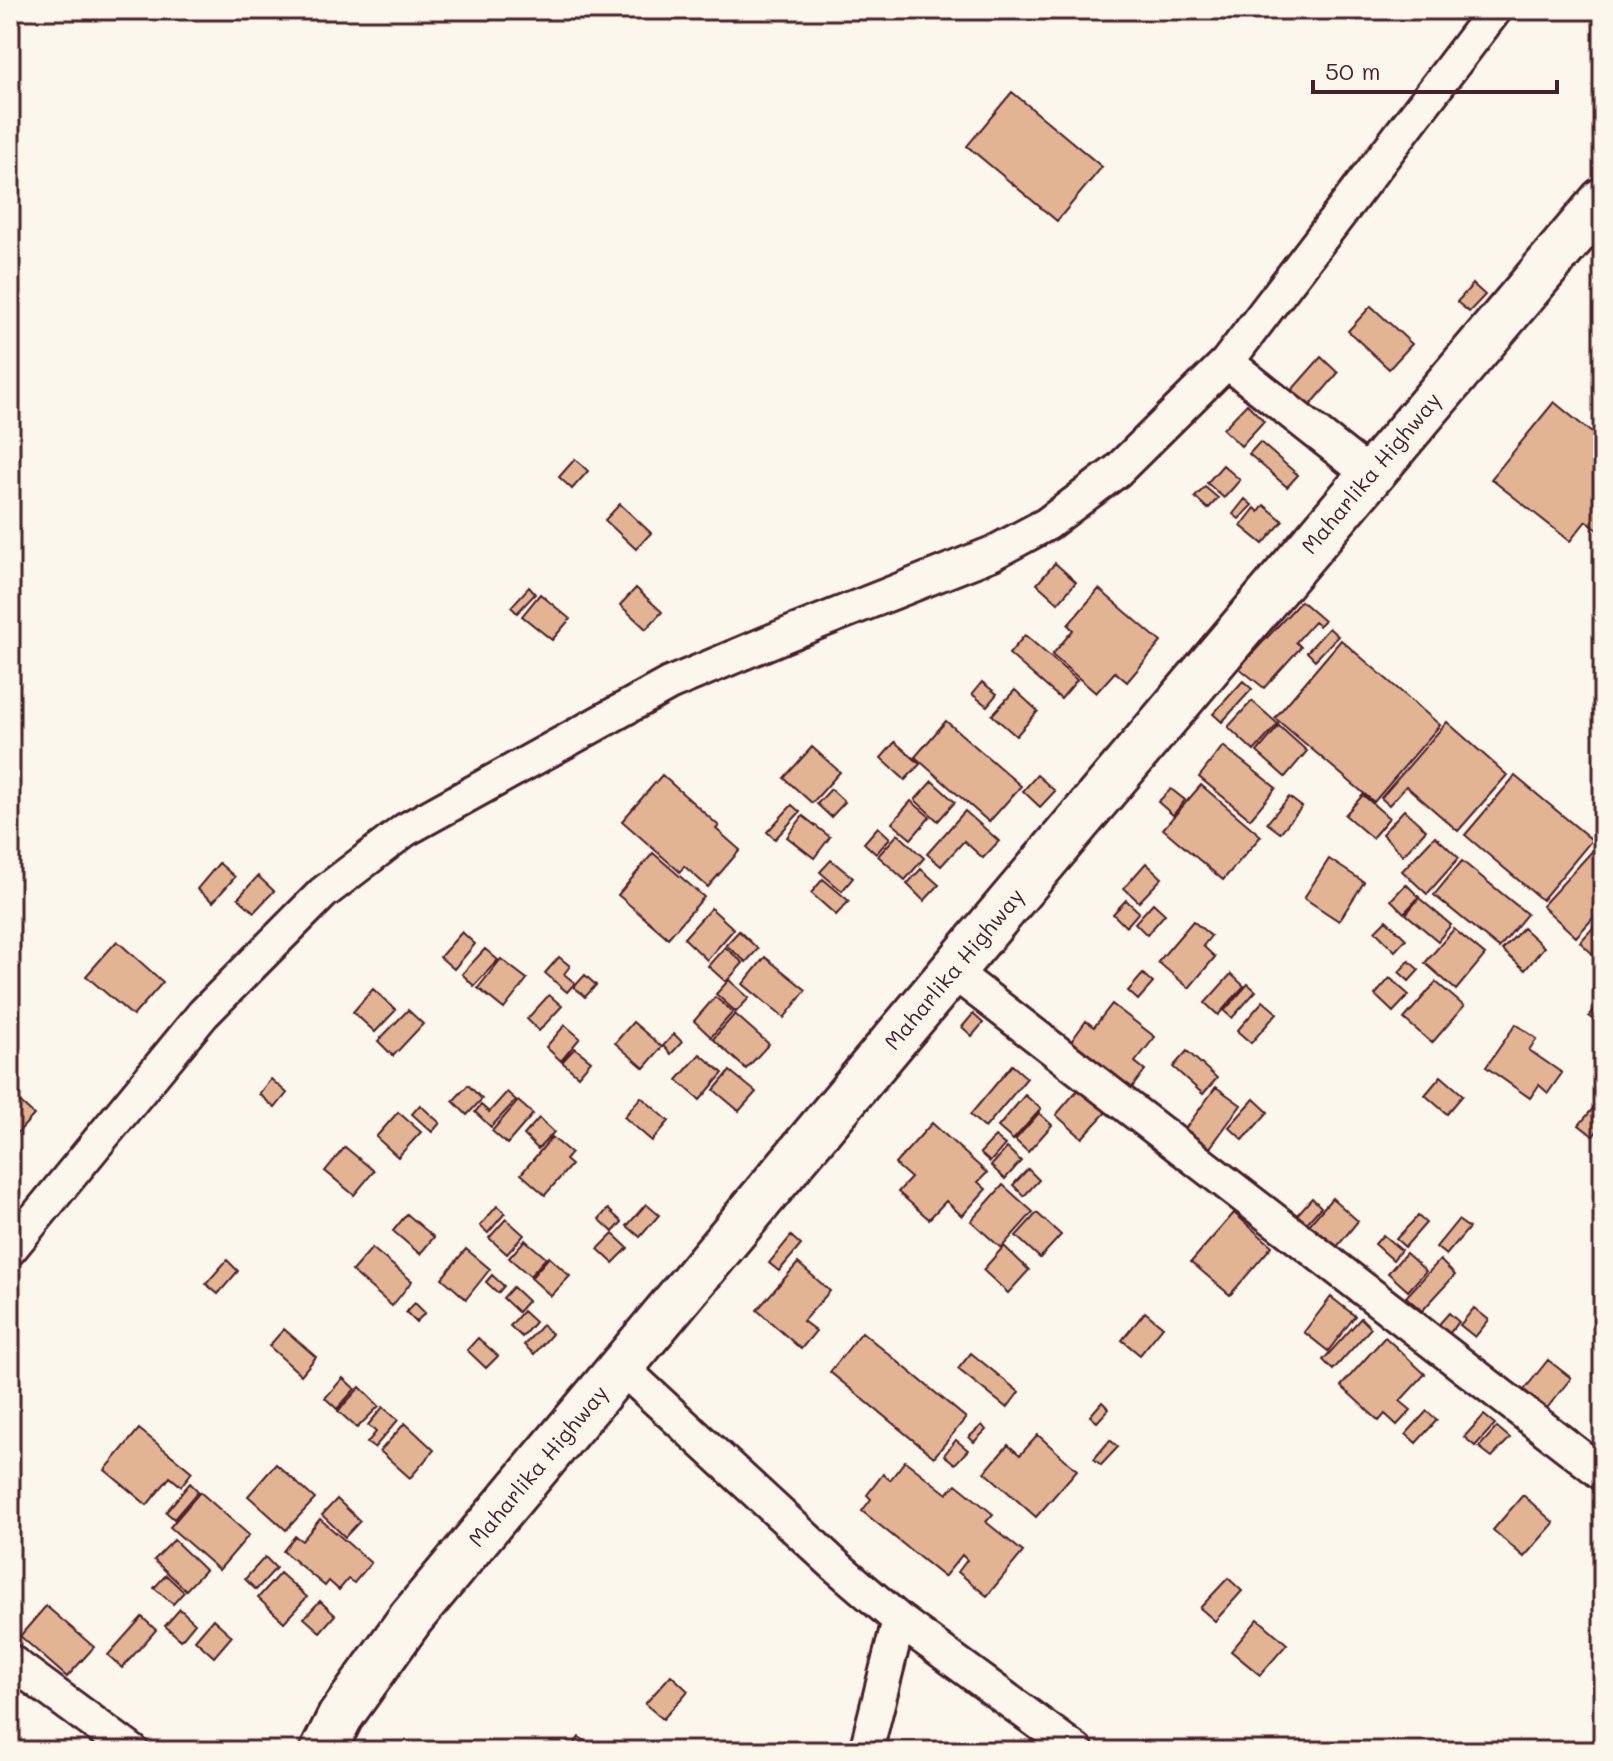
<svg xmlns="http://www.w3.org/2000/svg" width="1613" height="1761" font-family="Mali,sans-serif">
  <rect width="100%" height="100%" fill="#fbf7ec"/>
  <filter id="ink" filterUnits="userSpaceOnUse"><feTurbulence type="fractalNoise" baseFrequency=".0125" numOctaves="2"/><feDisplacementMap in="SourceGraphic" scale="16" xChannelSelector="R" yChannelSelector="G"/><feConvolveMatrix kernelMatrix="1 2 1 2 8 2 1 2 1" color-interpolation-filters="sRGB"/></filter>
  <g filter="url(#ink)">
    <path fill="#e3b494" stroke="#4a1f2b" stroke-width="2" d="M1012,92L1102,167L1057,221L967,146Z
      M1473,284L1485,295L1469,312L1457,302Z
      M1371,306L1412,344L1389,369L1348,331Z
      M1321,357L1338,373L1309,407L1291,391Z
      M1554,402L1603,442V534L1586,521L1570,541L1491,479Z
      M1247,404L1264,421L1241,446L1223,429Z
      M1260,442L1298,475L1287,487L1249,454Z
      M575,459L588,471L572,489L559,477Z
      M1223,465L1240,480L1224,498L1207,483Z
      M1205,487L1218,498L1208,509L1195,497Z
      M1245,499L1252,505L1239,519L1233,514Z
      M620,504L651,533L636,549L605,520Z
      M1264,505L1283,521L1263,544L1241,526L1255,508L1259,512Z
      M1055,563L1076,582L1058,603L1037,584Z
      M529,587L535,594L517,613L511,607Z
      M636,588L662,612L646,629L620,605Z
      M1099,589L1161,642L1127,682L1115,672L1096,693L1052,655L1073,630L1068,625Z
      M540,594L570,619L552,640L522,616Z
      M1301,601L1324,621L1319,626L1314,622L1296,642L1301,647L1264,688L1239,668Z
      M1329,628L1338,636L1315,660L1307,652Z
      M1025,635L1077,680L1061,699L1009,654Z
      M1341,640L1440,725L1374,802L1275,718Z
      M1243,681L1252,689L1222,722L1213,714Z
      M982,682L997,694L987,706L972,694Z
      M1015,690L1038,711L1016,736L992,715Z
      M1252,701L1278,724L1254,751L1228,727Z
      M946,721L1021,786L989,822L915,757Z
      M1447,722L1507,775L1458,831L1406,786L1389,805L1381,798Z
      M1279,726L1307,751L1285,777L1257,752Z
      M895,742L920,764L905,780L881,758Z
      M1223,746L1276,788L1250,819L1199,777Z
      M812,747L840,772L812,803L784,778Z
      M662,775L719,826L716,829L740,850L708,887L684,866L680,872L622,821Z
      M1037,775L1055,791L1040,807L1023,791Z
      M1515,776L1592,840L1542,900L1465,835Z
      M932,781L955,802L938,821L915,800Z
      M1201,785L1261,836L1223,880L1163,829Z
      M831,789L845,802L831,817L817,804Z
      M1171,789L1185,800L1173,815L1158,802Z
      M1363,795L1389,818L1372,838L1345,815Z
      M1289,797L1302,807L1280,833L1267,823Z
      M911,801L930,817L911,839L892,823Z
      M792,805L800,812L775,839L767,832Z
      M1404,810L1426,830L1403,855L1382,834Z
      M965,811L999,841L983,858L964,841L941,866L927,854Z
      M803,816L830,837L814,858L787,837Z
      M878,827L890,838L876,854L864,843Z
      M898,834L924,858L905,880L878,856Z
      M1435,836L1459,858L1427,894L1402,871Z
      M1597,846L1603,851V907L1576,937L1542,906Z
      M653,853L704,897L668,938L618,895Z
      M1329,859L1364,882L1339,921L1304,898Z
      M831,860L853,878L842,891L820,872Z
      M1462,861L1527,914L1499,948L1434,895Z
      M219,863L235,877L213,902L197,889Z
      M1146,863L1162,878L1139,902L1124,888Z
      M921,869L939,885L924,901L907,884Z
      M258,876L274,891L254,912L238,898Z
      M823,879L849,901L836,915L811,893Z
      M1406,884L1419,897L1404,913L1391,900Z
      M1419,898L1451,925L1438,941L1406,914Z
      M1126,900L1139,912L1126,927L1113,914Z
      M1153,903L1165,914L1147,935L1135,923Z
      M711,908L734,929L707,960L684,938Z
      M1603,917V964L1580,942Z
      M1386,920L1406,939L1395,951L1375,931Z
      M1193,921L1211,936L1203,946L1215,957L1189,988L1158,962Z
      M1523,928L1544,947L1525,970L1502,950Z
      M1454,929L1485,955L1456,990L1425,963Z
      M739,931L758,949L746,962L726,945Z
      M462,932L475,944L454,969L440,957Z
      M117,941L163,982L133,1016L86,976Z
      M725,947L743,963L726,982L708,966Z
      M485,949L498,960L474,986L462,974Z
      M559,957L570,966L564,974L575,983L567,992L545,973Z
      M765,957L806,990L784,1018L743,984Z
      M501,959L527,979L504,1009L478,988Z
      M1409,961L1419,970L1409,981L1399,972Z
      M1143,974L1153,983L1138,1000L1128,991Z
      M1231,974L1244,986L1218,1015L1205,1003Z
      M585,975L596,985L585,997L574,987Z
      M1390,978L1409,995L1393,1012L1375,995Z
      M729,980L749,998L736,1012L716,994Z
      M1436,982L1464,1006L1432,1043L1404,1019Z
      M1248,984L1256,991L1232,1018L1224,1011Z
      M373,989L396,1010L375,1032L353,1012Z
      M549,995L562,1006L539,1031L527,1019Z
      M715,997L733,1012L711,1037L694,1021Z
      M1263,1001L1277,1013L1251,1043L1237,1031Z
      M1602,1001L1603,1027L1602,1028L1589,1016Z
      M1112,1004L1155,1037L1135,1062L1145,1070L1130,1090L1070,1043L1086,1021L1094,1027Z
      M408,1010L423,1024L393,1056L378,1041Z
      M735,1014L769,1044L746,1069L713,1039Z
      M973,1014L983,1023L972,1036L962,1027Z
      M633,1022L662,1047L644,1068L615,1043Z
      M1516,1024L1537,1039L1529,1050L1562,1073L1548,1093L1539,1085L1530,1098L1486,1067Z
      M565,1025L580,1038L561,1061L546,1047Z
      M674,1034L682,1042L671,1054L663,1046Z
      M575,1048L591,1061L578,1076L562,1062Z
      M1603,1049V1069L1594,1061Z
      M1187,1051L1217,1078L1203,1094L1173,1067Z
      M700,1054L723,1073L700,1100L677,1080Z
      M1012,1065L1027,1078L985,1128L970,1115Z
      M730,1071L756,1092L739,1111L714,1090Z
      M1441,1076L1463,1095L1447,1114L1425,1095Z
      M271,1079L287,1093L275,1108L259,1094Z
      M468,1085L482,1099L467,1115L453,1101Z
      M1080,1087L1107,1111L1082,1138L1056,1115Z
      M1216,1087L1241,1105L1204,1156L1179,1137Z
      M507,1092L516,1100L491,1127L475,1112L481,1105L489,1112Z
      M1025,1095L1041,1109L1013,1140L998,1127Z
      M14,1097L34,1115L11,1140L10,1102Z
      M641,1097L669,1121L652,1141L624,1117Z
      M1254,1099L1268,1112L1243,1140L1229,1127Z
      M518,1101L533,1114L507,1144L492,1131Z
      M420,1105L440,1123L432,1132L412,1114Z
      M1595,1106L1603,1113V1124L1593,1136L1579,1125Z
      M398,1112L421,1132L398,1157L376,1137Z
      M1039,1113L1052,1125L1028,1152L1015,1140Z
      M539,1118L554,1132L538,1149L524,1135Z
      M932,1123L987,1173L978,1182L986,1189L962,1216L946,1201L929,1219L898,1192L911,1178L895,1164Z
      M552,1137L571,1153L565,1160L571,1165L545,1195L521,1174Z
      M995,1137L1005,1145L990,1162L980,1153Z
      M345,1147L374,1171L354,1195L325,1171Z
      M1007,1148L1021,1161L1005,1179L991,1166Z
      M1028,1169L1039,1180L1024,1196L1013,1185Z
      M1003,1185L1033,1212L1001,1248L971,1221Z
      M1312,1198L1321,1207L1306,1224L1297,1215Z
      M1332,1198L1358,1221L1336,1248L1309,1225Z
      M646,1204L659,1215L640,1237L627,1226Z
      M497,1206L505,1213L488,1233L480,1226Z
      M608,1209L622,1222L613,1232L599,1219Z
      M1037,1213L1061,1235L1040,1258L1016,1236Z
      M1234,1213L1272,1246L1230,1295L1191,1262Z
      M407,1214L434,1237L420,1254L393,1231Z
      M1418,1216L1426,1223L1405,1247L1396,1239Z
      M506,1219L524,1235L507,1254L489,1238Z
      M1458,1220L1469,1228L1446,1255L1436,1247Z
      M613,1234L628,1248L613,1263L598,1249Z
      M1383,1235L1401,1250L1393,1260L1375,1244Z
      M791,1236L801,1245L779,1271L769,1263Z
      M525,1240L546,1258L530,1276L509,1258Z
      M1004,1246L1029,1270L1008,1293L983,1270Z
      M372,1248L412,1281L392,1306L352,1271Z
      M466,1249L490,1269L466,1299L442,1278Z
      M1406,1253L1426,1271L1408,1291L1388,1273Z
      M549,1257L570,1276L551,1296L531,1278Z
      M227,1260L238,1271L218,1294L206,1284Z
      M1440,1260L1455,1275L1422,1311L1406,1297Z
      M798,1263L830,1291L803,1321L816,1331L801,1349L757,1310Z
      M492,1275L504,1286L498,1293L486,1282Z
      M513,1287L528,1301L518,1312L503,1298Z
      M1331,1297L1355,1316L1328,1351L1304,1332Z
      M415,1303L425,1313L416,1322L406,1312Z
      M1474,1308L1489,1320L1475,1337L1460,1325Z
      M523,1311L535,1322L522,1337L510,1326Z
      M1145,1312L1163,1327L1140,1355L1122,1340Z
      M1449,1313L1459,1322L1443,1341L1433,1331Z
      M1361,1318L1371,1328L1333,1370L1323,1360Z
      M542,1325L552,1334L534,1354L524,1345Z
      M284,1329L316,1357L301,1375L269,1346Z
      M862,1332L966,1418L934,1457L830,1372Z
      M1385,1337L1425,1374L1400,1401L1411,1410L1397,1425L1385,1414L1379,1421L1341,1386Z
      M478,1338L498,1356L486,1368L467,1350Z
      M971,1353L1019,1392L1007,1408L958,1369Z
      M1548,1360L1571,1378L1547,1408L1524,1390Z
      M343,1378L355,1389L337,1409L325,1398Z
      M360,1387L379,1406L357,1428L338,1411Z
      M1102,1402L1109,1409L1097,1422L1090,1416Z
      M383,1407L398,1420L374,1448L367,1443L376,1432L368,1425Z
      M1427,1411L1437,1420L1416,1443L1406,1434Z
      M1484,1415L1495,1424L1475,1446L1464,1437Z
      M405,1423L434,1450L410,1478L380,1451Z
      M982,1425L986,1430L974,1442L969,1437Z
      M1497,1427L1510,1438L1492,1457L1479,1447Z
      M139,1429L192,1472L181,1486L170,1477L147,1505L105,1470Z
      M1038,1435L1077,1470L1036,1517L985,1472L1008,1445L1020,1455Z
      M956,1440L968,1450L955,1464L944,1455Z
      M1110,1440L1118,1447L1101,1465L1094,1459Z
      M905,1461L947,1494L956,1484L993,1514L986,1522L1023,1552L987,1596L958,1572L967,1560L962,1555L944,1577L862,1511L871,1499L867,1495L883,1474L890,1480Z
      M276,1464L315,1499L286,1530L248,1496Z
      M190,1483L198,1491L174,1519L166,1512Z
      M200,1492L249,1535L219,1570L170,1527Z
      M1523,1495L1554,1523L1524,1557L1493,1530Z
      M337,1499L360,1521L345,1537L322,1515Z
      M320,1519L371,1563L354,1583L348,1579L339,1590L329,1581L325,1586L283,1551L295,1536L302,1541Z
      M174,1540L205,1570L186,1590L154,1560Z
      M265,1557L276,1568L256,1590L245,1579Z
      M280,1573L307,1597L284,1622L258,1598Z
      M166,1575L184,1592L173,1604L154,1588Z
      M1228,1578L1242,1591L1215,1621L1200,1608Z
      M320,1601L335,1615L320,1632L304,1618Z
      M46,1606L94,1647L67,1677L20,1636Z
      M180,1609L195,1623L181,1640L165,1626Z
      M142,1617L156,1630L122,1668L108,1655Z
      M213,1619L232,1636L214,1657L195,1640Z
      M1258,1619L1287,1644L1260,1675L1231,1651Z
      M671,1675L688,1691L663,1719L645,1704Z
      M579,1737L601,1751H569Z"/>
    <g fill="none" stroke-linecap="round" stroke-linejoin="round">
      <g stroke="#4a1f2b" stroke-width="38">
        <path id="minor" d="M1227,362L1370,475
          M952,971L1603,1474
          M10,1249L203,1014L323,893L405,830L669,684L786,635L993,553L1047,524L1117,471L1227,362L1495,10
          M621,1367L835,1565L899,1620L1077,1751
          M10,1661L132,1751
          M866,1751L899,1620"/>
      </g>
      <g stroke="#4a1f2b" stroke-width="50">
        <path id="highway" d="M323,1751L340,1717L411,1618L952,971L1603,200"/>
      </g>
      <use href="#minor" stroke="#fbf7ec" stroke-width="32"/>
      <use href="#highway" stroke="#fbf7ec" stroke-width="44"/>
    </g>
  </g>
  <g text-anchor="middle" stroke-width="6" stroke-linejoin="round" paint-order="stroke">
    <g font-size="22" fill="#4a1f2b" stroke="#fbf7ec">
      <text transform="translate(1371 473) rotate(-50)" y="8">Maharlika Highway</text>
      <text transform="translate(954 969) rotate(-50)" y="8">Maharlika Highway</text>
      <text transform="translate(538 1466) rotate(-50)" y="8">Maharlika Highway</text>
    </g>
  </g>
  <rect width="1613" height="1761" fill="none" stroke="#fbf7ec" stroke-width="40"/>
  <rect x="20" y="20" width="1573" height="1721" fill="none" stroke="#4a1f2b" stroke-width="3" filter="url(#ink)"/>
  <path d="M1313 80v12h244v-12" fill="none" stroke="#4a1f2b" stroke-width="4"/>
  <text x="1325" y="80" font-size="24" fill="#4a1f2b" stroke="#fbf7ec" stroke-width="6" paint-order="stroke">50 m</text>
</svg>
